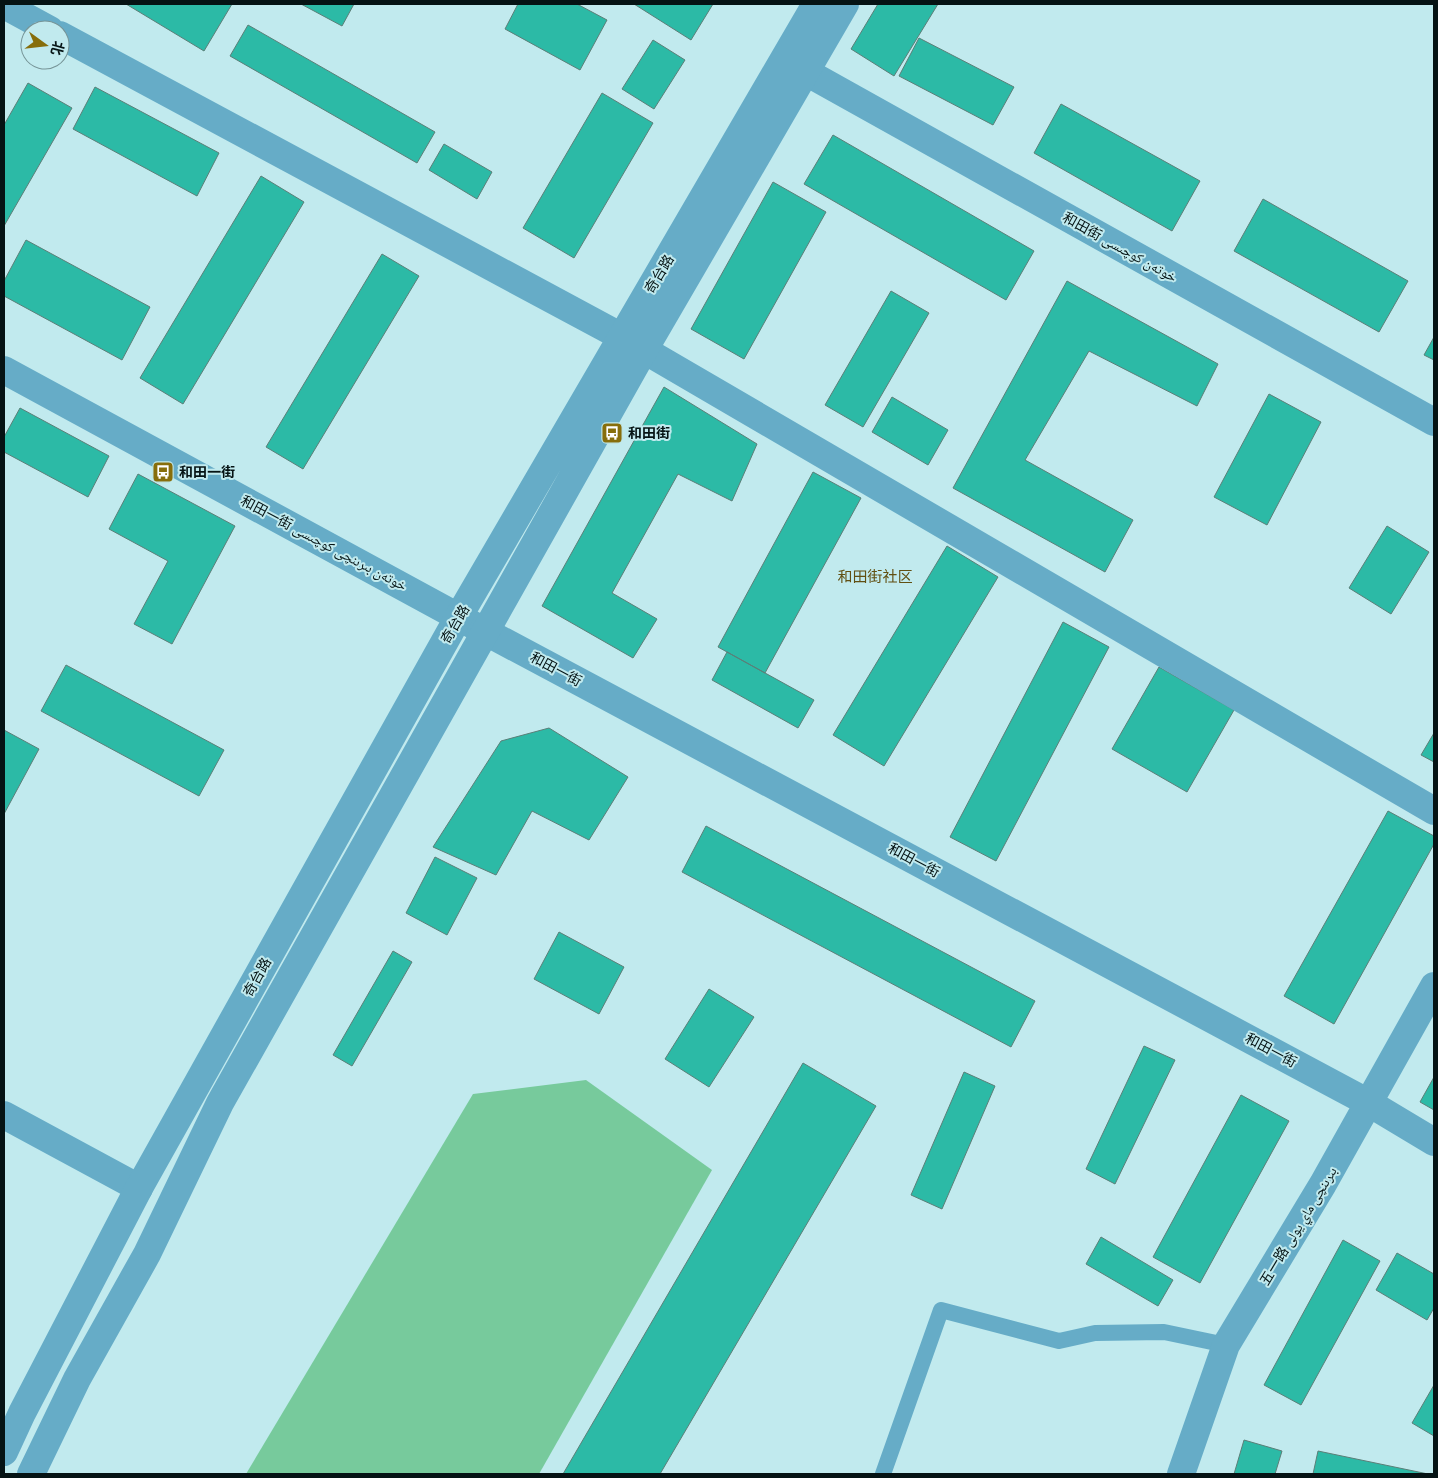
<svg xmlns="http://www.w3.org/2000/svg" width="1438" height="1478" font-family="Figtree,'Noto Naskh Arabic','Noto Sans SC',sans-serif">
  <rect width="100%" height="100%" fill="#c1eaee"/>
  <path fill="#77ca9c" d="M586,1080L712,1170L539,1474H246L473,1094Z"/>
  <path fill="#2cbaa6" stroke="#5b7f78" d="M126,4H232L204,51Z
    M301,4H354L342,26Z
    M518,4H577L607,20L580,70L505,29Z
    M634,4H713L691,40Z
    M878,4H938L894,76L851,49Z
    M248,25L435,132L417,163L230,56Z
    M919,38L1014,87L993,125L899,76Z
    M653,40L685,60L654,109L622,89Z
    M28,83L72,108L4,226V125Z
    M95,87L219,153L197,196L73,129Z
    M602,93L653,123L574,258L523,228Z
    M1061,104L1200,181L1172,231L1034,153Z
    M833,135L1034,251L1006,300L804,184Z
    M444,144L492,172L477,199L429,170Z
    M261,176L304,202L183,404L140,378Z
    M773,182L826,212L744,359L691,329Z
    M1263,199L1408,281L1379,332L1234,251Z
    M26,240L150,307L122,360L4,296V281Z
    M382,254L419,276L303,469L266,447Z
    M1067,281L1218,364L1197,406L1089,351L1025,460L1133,520L1105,572L953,488Z
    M891,291L929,313L863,427L825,405Z
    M1434,337V360L1424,355Z
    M664,387L757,444L732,501L678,474L612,593L657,619L633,658L542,606Z
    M1269,394L1321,422L1267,525L1214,497Z
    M892,397L948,430L928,465L872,432Z
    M20,408L109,456L88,497L4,452V437Z
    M813,472L861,498L765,673L718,647Z
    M138,474L235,526L172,644L134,624L168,561L109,529Z
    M1387,526L1429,552L1391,614L1349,588Z
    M947,546L998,577L884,766L833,735Z
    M1063,622L1109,647L996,861L950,837Z
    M727,652L814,700L798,728L712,680Z
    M66,665L224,750L199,796L41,711Z
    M1159,667L1234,710L1187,792L1112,749Z
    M549,728L628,777L589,840L532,811L496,875L433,847L501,741Z
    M4,730L39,749L4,814Z
    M1434,733V762L1421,755Z
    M1388,811L1434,836V844L1334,1024L1284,996Z
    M706,826L1035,1001L1011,1047L682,872Z
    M435,857L477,878L447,935L406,913Z
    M559,932L624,967L599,1014L534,979Z
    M393,951L412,962L352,1066L333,1055Z
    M709,989L754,1017L709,1087L665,1059Z
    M1144,1046L1175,1060L1115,1184L1086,1169Z
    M803,1063L876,1106L660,1474H563Z
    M964,1072L995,1086L942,1209L911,1195Z
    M1434,1077V1110L1420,1102Z
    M1241,1095L1289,1121L1200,1283L1153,1257Z
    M1101,1237L1173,1280L1158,1306L1086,1264Z
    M1343,1240L1380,1261L1301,1405L1264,1385Z
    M1397,1253L1434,1274V1308L1427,1320L1376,1290Z
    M1434,1385V1436L1412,1423Z
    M1244,1440L1282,1451L1275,1474H1234Z
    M1318,1451L1428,1474H1313Z"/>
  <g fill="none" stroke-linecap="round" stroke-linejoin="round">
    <path stroke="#66acc7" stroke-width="16" d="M883,1474L941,1310L1059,1341L1095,1333L1164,1332L1226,1345"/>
    <path stroke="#66acc7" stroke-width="28" d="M4,5L50,30
      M60,35L622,337
      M806,72L1434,422
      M644,350L1434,811
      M4,370L486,632L1369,1103L1434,1142
      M4,1115L139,1188
      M1181,1474L1226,1345L1323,1184L1434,986"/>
    <path stroke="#66acc7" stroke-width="28" d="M4,1452L22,1413L139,1188L459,616L816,4
      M31,1474L77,1379L147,1254L220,1103L644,350L845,4"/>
  </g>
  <defs>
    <g id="bus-square" transform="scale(1.125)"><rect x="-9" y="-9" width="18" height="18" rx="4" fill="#876e0c" stroke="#c1eaee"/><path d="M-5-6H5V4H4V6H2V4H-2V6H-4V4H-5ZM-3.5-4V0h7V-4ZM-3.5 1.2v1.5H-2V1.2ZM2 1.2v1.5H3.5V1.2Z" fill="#fff"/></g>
  </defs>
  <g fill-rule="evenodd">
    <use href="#bus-square" x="612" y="433"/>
    <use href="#bus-square" x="163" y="472"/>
  </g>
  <g text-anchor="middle" stroke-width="4" stroke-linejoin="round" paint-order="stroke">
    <g font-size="14" fill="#051314" stroke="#c1eaee">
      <text transform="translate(1120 247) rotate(29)" y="5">和田街 خوتەن كوچىسى</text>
      <text transform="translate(659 274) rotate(-59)" y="5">奇台路</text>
      <text transform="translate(324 543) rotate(28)" y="5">和田一街 خوتەن بىرىنچى كوچىسى</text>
      <text transform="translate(455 624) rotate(-60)" y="5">奇台路</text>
      <text transform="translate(556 669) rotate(28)" y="5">和田一街</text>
      <text transform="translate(914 860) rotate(28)" y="5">和田一街</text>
      <text transform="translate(257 977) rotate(-61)" y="5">奇台路</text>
      <text transform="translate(1271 1050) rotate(28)" y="5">和田一街</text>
      <text transform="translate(1298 1226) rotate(-59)" y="5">五一路 بىرىنچى ماي يولى</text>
    </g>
    <g font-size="14" font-weight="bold" fill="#051314" stroke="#c1eaee" text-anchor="start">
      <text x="628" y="438">和田街</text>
      <text x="179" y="477">和田一街</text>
    </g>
    <g font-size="15" fill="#614f12" stroke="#c1eaee">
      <text x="875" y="582">和田街社区</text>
    </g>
  </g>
  <rect width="1438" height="1478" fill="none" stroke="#051314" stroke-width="10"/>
  <g transform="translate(45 45) rotate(105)"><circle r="24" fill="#c1eaee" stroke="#769497"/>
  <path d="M0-4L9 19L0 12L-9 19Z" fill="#876e0c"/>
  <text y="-8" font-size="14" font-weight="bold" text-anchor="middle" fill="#051314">北</text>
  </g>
</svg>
